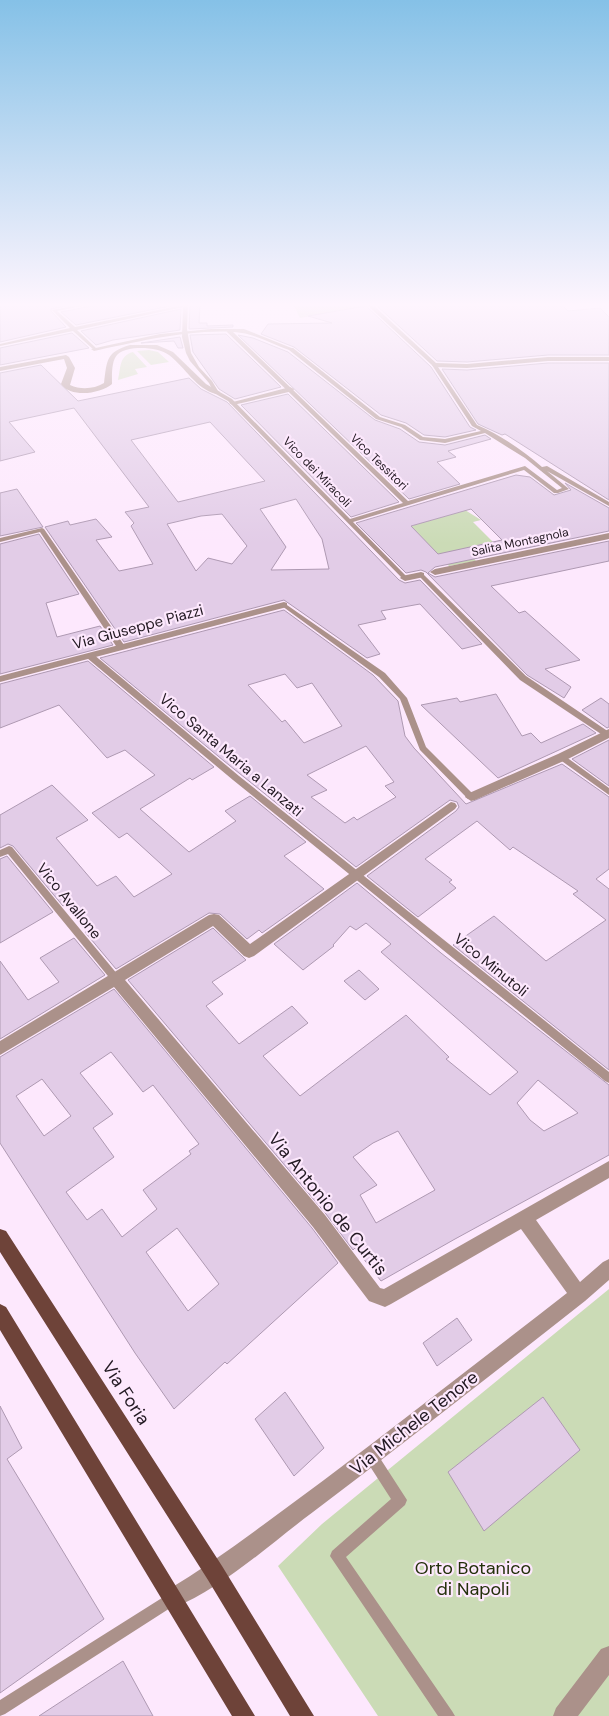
<svg xmlns="http://www.w3.org/2000/svg" width="609" height="1716" font-family="'DM Sans',sans-serif">
  <rect width="100%" height="100%" fill="#fde8fd"/>
  <path fill="#cbdbb6" d="M293,304H366L368,306L300,318Z
    M149,350L158,352L169,362L151,365L137,351Z
    M133,352L147,367L135,369L138,374L118,380C121,367 119,356 133,352Z
    M465,510L481,520L473,522L493,542L472,546L470,554L476,561L449,566L411,526Z
    M609,1289V1716H378L278,1566L322,1524Z"/>
  <path fill="#e2cce7" stroke="#ae99b2" fill-rule="evenodd" d="M0,304H75L51,309V311L66,327L0,342Z
    M94,304H180L76,325L61,312L92,306Z
    M190,304H200L199,323H207V326L233,325V327L189,329Z
    M383,304H561L568,311L600,308L609,317V355H548L467,362L437,361L376,305Z
    M366,306L431,367L470,427L476,430L445,437L424,435L406,423L381,415L294,347L261,334L268,324L332,323L308,316Z
    M181,309L180,330L113,340L96,345L81,331Z
    M72,333L89,348L0,365V348Z
    M226,334L281,387L235,399L219,389L193,352L190,335Z
    M238,335L253,338L288,352L375,420L400,429L419,442L445,445L485,435L491,439L448,451L456,457L437,462L460,484L409,499Z
    M180,337L183,348H178L174,341L141,343Z
    M548,363H609V500L505,434L502,435L478,424L442,369L467,370Z
    M41,365L78,401L189,378L201,389L227,402L399,580L405,583L420,580L482,644L462,649L420,604L381,611L386,619L358,625L380,654L367,658L284,600L124,642L45,527L68,521L70,525L96,519L112,537L96,540L119,571L153,564L131,526L134,523L125,512L149,507L74,408L9,422L35,452L0,461V373ZM210,422L265,481L178,502L131,440ZM296,499L322,539L329,569L271,570L286,547L260,509ZM222,514L247,546L232,564L208,558L196,571L167,524L201,516Z
    M288,394L399,502L351,517L241,405Z
    M516,475L530,477L554,495L571,490L565,483L609,508V531L435,567L428,573L435,577L609,541V561L491,586L519,613L525,611L580,660L545,669L571,687L564,698L527,675L426,572L421,570L406,573L356,523ZM471,509L502,540L438,554L411,526Z
    M17,489L43,527L0,536V493Z
    M39,534L79,594L46,603L57,637L100,626L113,645L0,674V544Z
    M284,610L373,675L398,701L405,736L414,748L466,804L562,764L609,797V869L596,879L609,889V1070L453,945L494,916L546,961L606,920L573,894L578,891L513,847L510,850L477,821L425,859L452,880L449,882L456,888L418,917L367,876L456,811L459,807L457,802L450,800L356,867L224,761L100,658ZM285,674L297,688L312,683L342,726L304,743L285,720L282,722L248,685ZM366,746L394,782L385,786L396,797L357,820L354,817L345,823L311,797L327,790L307,775Z
    M88,661L214,767L192,780L190,778L140,809L189,852L236,821L225,811L250,796L306,842L284,856L324,889L262,933L259,930L247,939L220,914L209,913L116,969L85,932L87,930L66,904L63,906L13,846L8,844L0,848V815L52,785L88,820L56,838L97,886L116,876L134,897L172,874L127,833L119,838L92,813L155,775L125,750L107,758L59,705L0,728V684Z
    M496,694L522,736L531,733L541,743L583,724L596,733L498,778L421,705L457,698L460,702Z
    M601,698L609,704V727L607,728L582,710Z
    M609,740V786L572,759Z
    M7,856L53,912L0,943V859Z
    M357,883L441,953L609,1085V1155L455,1239L381,1281L355,1248L353,1250L326,1214L128,980L213,928L246,960L212,982L223,994L206,1006L239,1044L292,1006L308,1023L263,1056L300,1096L406,1015L449,1057L446,1059L490,1095L518,1072L381,952L391,944L366,923L356,930L350,926L333,945L334,946L303,970L274,944ZM538,1080L578,1113L544,1131L530,1120L517,1103ZM398,1131L435,1190L376,1223L360,1195L377,1185L353,1157L373,1143Z
    M74,938L105,975L0,1039V961L28,1000L59,982L40,958Z
    M359,970L379,989L365,1000L344,981Z
    M114,989L312,1228L338,1263L227,1364L225,1362L174,1409L135,1353L0,1143V1057ZM111,1052L143,1092L153,1085L199,1144L189,1151L191,1154L143,1190L157,1209L122,1237L102,1209L87,1220L66,1192L114,1157L93,1128L113,1114L80,1073ZM42,1079L71,1116L44,1136L16,1096ZM177,1228L219,1284L188,1311L146,1252Z
    M457,1318L472,1340L437,1366L423,1343Z
    M285,1392L324,1448L294,1476L255,1419Z
    M543,1397L580,1450L484,1531L448,1472Z
    M0,1406L22,1448L7,1459L104,1619L0,1693Z
    M123,1661L153,1716H39Z"/>
  <g fill="none" stroke-linecap="round" stroke-linejoin="round">
    <path fill="#ab918a" fill-rule="evenodd" d="M84,304H92L57,311L75,327L188,304L187,329L191,353L199,367L212,381L218,391L232,399L350,519L403,503L227,332V330H231L408,501L525,466L557,490L562,488L525,458L485,433L445,443L420,440L401,427L376,419L289,350V348H293L380,417L405,425L423,437L445,439L481,431L472,426L432,365L436,364L477,425C500,435 523,450 542,467L547,466L609,502V506L547,471L569,489L558,493H554L524,470L353,522L408,578L407,579H403L228,401L214,393L209,383L190,361L186,353L182,337L183,307L77,330L96,348V350H94L73,331L0,346V344L70,328L52,310Z
      M42,528L44,529L124,645V649H118L40,532L0,542V538Z
      M421,573L423,574L526,676L609,732V736H604L520,680L419,576V574Z
      M284,603L385,673L407,698L426,747L474,795L475,797L474,799H468L420,750L400,699L379,677L282,606V604Z
      M87,654H93L239,776L609,1072V1083L605,1081L233,780L87,658Z
      M562,754L609,788V795L559,759L558,757L559,755Z
      M9,846L12,847L118,975L120,978L118,981L115,982L112,981L8,854L0,857V850Z
      M371,1450L376,1452L407,1500L405,1505L346,1557L452,1711L455,1716H438L330,1556L332,1551L391,1499L364,1457L366,1452Z
      M173,1591L178,1593L180,1598L178,1603L5,1714L0,1716V1700Z"/>
    <path fill="#ab918a" fill-rule="evenodd" d="M366,304H372L436,363L467,364L548,357H609V361H548L467,368L434,367Z
      M211,329H244L294,349L289,350C274,345 257,335 242,333C198,327 137,342 94,351L91,349L160,334Z
      M130,345H157L173,352L206,384L220,392L216,394C195,388 186,368 169,355C158,347 129,345 118,354C111,360 112,376 112,384C100,394 71,398 61,384L67,368L64,359L0,371V367L66,355L69,357L75,368L70,385C81,390 94,389 104,383C107,360 106,352 130,345Z
      M290,387L294,389L293,391L233,405L229,403Z
      M609,533V539L435,575L430,572L435,569Z
      M421,572L424,573V577L405,581L400,578L402,576Z
      M284,602L287,603V607L0,682V676Z
      M609,729V738L566,760L475,800L471,801L465,797L467,794L558,754Z
      M451,802L455,803L457,806L455,809L254,956L249,958L244,956L213,926L125,980L325,1215L380,1288L384,1289L609,1161V1178L536,1220L580,1282L603,1262L609,1259V1280L585,1301C495,1372 404,1443 313,1512C270,1544 223,1588 173,1608L166,1605L163,1598L166,1591C221,1558 272,1518 324,1480C406,1418 486,1356 567,1293L521,1229L391,1304L385,1307L369,1301L313,1227L114,987L0,1055V1041L209,915L214,914L219,915L250,944Z
      M609,1646V1675L578,1716H553L556,1708L601,1649Z"/>
    <path fill="#6e4339" fill-rule="evenodd" d="M0,1229L6,1231L222,1566L314,1716H290L208,1580L0,1252Z
      M0,1304L6,1307L255,1716H232L0,1330Z"/>
  </g>
  <linearGradient id="sky" x2="0" y2="1"><stop stop-color="#85c1e7"/><stop offset="0.56" stop-color="#fef5fe"/><stop offset="1" stop-color="#fef5fe" stop-opacity="0"/></linearGradient>
  <rect width="609" height="544" fill="url(#sky)"/>
  <g text-anchor="middle" stroke-width="4.5" stroke-linejoin="round" paint-order="stroke">
    <g font-size="12" fill="#221922" stroke="#fde8fd">
      <text transform="translate(379 462) rotate(44)" y="4">Vico Tessitori</text>
      <text transform="translate(317 472) rotate(46)" y="4">Vico dei Miracoli</text>
      <text transform="translate(520 542) rotate(-12)" y="4">Salita Montagnola</text>
    </g>
    <g font-size="15" fill="#221922" stroke="#fde8fd">
      <text transform="translate(138 627) rotate(-15)" y="5">Via Giuseppe Piazzi</text>
      <text transform="translate(231 755) rotate(40)" y="5">Vico Santa Maria a Lanzati</text>
      <text transform="translate(69 901) rotate(51)" y="5">Vico Avallone</text>
      <text transform="translate(491 965) rotate(39)" y="5">Vico Minutoli</text>
    </g>
    <g font-size="18" fill="#221922" stroke="#fde8fd">
      <text transform="translate(328 1204) rotate(51)" y="6">Via Antonio de Curtis</text>
      <text transform="translate(126 1393) rotate(57)" y="6">Via Foria</text>
      <text transform="translate(414 1423) rotate(-38)" y="6">Via Michele Tenore</text>
    </g>
    <g font-size="18" fill="#23300a" stroke="#fde8fd">
      <text x="473" y="1574">Orto Botanico<tspan x="473" dy="21">di Napoli</tspan></text>
    </g>
  </g>
</svg>
